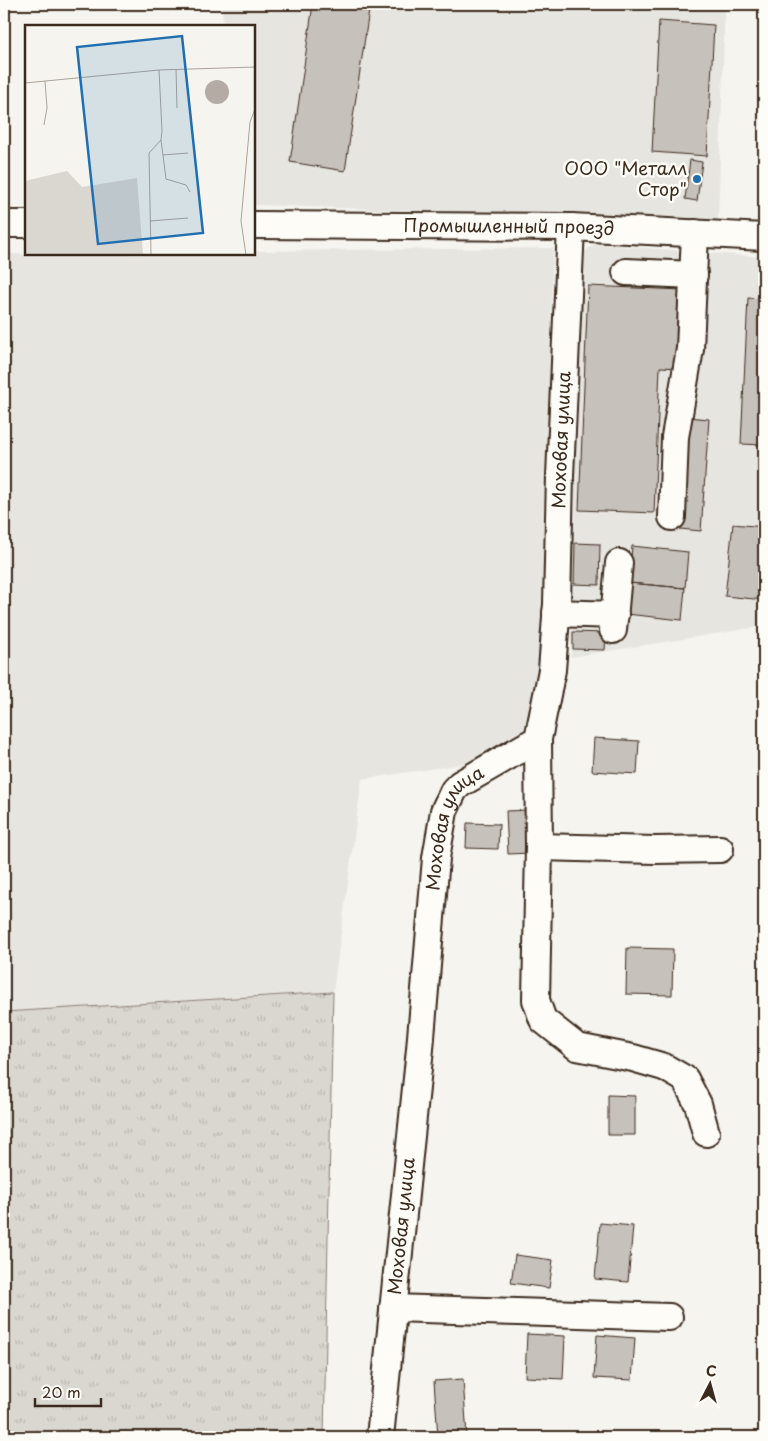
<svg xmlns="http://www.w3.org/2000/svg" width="768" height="1441" font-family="'Playpen Sans',sans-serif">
  <defs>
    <pattern id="grass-tufts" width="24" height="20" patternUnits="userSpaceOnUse" patternTransform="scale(1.25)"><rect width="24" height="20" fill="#dad6d0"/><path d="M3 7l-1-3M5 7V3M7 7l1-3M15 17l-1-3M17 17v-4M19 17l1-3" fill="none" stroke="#bcb8b2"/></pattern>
  </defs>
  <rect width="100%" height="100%" fill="#f5f4ee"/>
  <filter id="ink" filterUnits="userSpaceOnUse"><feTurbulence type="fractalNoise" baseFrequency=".02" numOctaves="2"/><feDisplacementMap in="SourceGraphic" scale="10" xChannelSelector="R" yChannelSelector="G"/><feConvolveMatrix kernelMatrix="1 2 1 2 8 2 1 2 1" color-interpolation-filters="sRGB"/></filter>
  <g filter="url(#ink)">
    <path fill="#e7e5df" d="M222,4H725L718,221L254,205V26H223Z
      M595,244L764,257V626L571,657L572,541L569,509L580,255Z
      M553,248L544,585L539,677L523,739L463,764L362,779L333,992L4,1012V254H254V251Z"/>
    <path fill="url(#grass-tufts)" stroke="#8a8077" d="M333,992L324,1437H4V1012Z"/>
    <path fill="#c7c1bb" stroke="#3b2a1e" d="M313,4H370L345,171L290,162Z
      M659,21L714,25L707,156L652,152Z
      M690,160L702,162L697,201L685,199Z
      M588,286L684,290L681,368L660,367L654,513L579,510Z
      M748,298L764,299V445L741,444Z
      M688,417L709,419L701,531L680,529Z
      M733,524L764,527V600L725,596Z
      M575,543L600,544L599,585L574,584Z
      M632,546L688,552L685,588L629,583Z
      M629,583L685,588L682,620L626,614Z
      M573,632L606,633L605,650L573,649Z
      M594,738L639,741L637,774L592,771Z
      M529,810L531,853L508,854L506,811Z
      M467,823L499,824L498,849L466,848Z
      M627,948L673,949L672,995L626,994Z
      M608,1095L635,1096V1135H608Z
      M600,1223L633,1226L628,1282L595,1279Z
      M515,1255L553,1260L549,1288L511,1283Z
      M527,1334L565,1336L563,1379L525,1377Z
      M597,1335L635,1338L632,1380L594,1378Z
      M463,1379L467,1437H438L434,1381Z"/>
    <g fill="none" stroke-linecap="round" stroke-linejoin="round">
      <g stroke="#3b2a1e" stroke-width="30">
        <g id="minor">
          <path d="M4,224H26"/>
          <path id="s1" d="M254,225L571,227L764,237"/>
          <path d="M626,272L694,275"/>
          <path d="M672,517L675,437L690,349L695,233"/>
          <path d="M556,613L615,615"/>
          <path d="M613,630L619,563"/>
          <path d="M538,739L539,847L536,1000L543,1020L577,1047L633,1058L664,1067L685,1079L698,1104L706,1133"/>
          <path d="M539,847L655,850L720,849"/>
          <path d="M393,1308L669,1317"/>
          <path id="s2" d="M380,1437L420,1049L436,858L444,811L454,790L460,784L538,739L552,670L557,604L560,476L571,227"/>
        </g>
      </g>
      <use href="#minor" stroke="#fdfcf7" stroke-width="26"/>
    </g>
  </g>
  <circle fill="#1f6fb2" stroke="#fdfcf7" stroke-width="2" cx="697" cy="179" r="5"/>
  <g text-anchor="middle" stroke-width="5" stroke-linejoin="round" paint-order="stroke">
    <g font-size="18" fill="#3b2a1e" stroke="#fdfcf7" text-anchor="end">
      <text x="687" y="175">ООО "Металл<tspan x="687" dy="21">Стор"</tspan></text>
    </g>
    <g font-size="18" fill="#3b2a1e" stroke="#fdfcf7">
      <text dy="6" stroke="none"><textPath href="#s1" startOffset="255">Промышленный проезд</textPath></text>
      <text dy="6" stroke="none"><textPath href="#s2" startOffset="1052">Моховая улица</textPath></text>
      <text dy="6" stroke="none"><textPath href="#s2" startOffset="618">Моховая улица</textPath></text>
      <text dy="6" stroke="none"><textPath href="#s2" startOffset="212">Моховая улица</textPath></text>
    </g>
  </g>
  <g transform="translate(25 25)">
    <rect width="230" height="230" fill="#f5f4ee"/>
    <path d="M42,146L57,162L112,153L118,230H0V156Z" fill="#dad6d0"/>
    <path d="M180 67a12 12 0 1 1 24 0a12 12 0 1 1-24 0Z" fill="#b4aca4"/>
    <path fill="none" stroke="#aba39b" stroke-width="1" d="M151,44L152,83M0,58L134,45L230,42M19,100L22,83L20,56M136,115L141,154L161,160L165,167M138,130L163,128M125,196L163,193M126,230L124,128L136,115L137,106L134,45M221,230L216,196L225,97L230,84"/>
    <path fill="#1f6fb2" fill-opacity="0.15" stroke="#1f6fb2" stroke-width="2.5" d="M157,11L178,208L73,219L52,22Z"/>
    <rect width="230" height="230" fill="none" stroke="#3b2a1e" stroke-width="2.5"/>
  </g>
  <rect width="768" height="1441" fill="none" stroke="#fdfcf7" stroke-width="20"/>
  <rect x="10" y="10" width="748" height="1421" fill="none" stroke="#3b2a1e" stroke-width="2" filter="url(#ink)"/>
  <g transform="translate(710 1384) rotate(6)" stroke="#fdfcf7" stroke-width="4" paint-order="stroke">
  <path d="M0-4L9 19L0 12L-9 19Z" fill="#3b2a1e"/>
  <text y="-8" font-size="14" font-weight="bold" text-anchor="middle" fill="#3b2a1e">С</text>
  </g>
  <path d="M35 1398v8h66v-8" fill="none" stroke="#3b2a1e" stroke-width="2.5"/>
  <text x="42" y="1398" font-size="15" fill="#3b2a1e" stroke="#fdfcf7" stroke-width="4" paint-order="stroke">20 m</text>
</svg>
